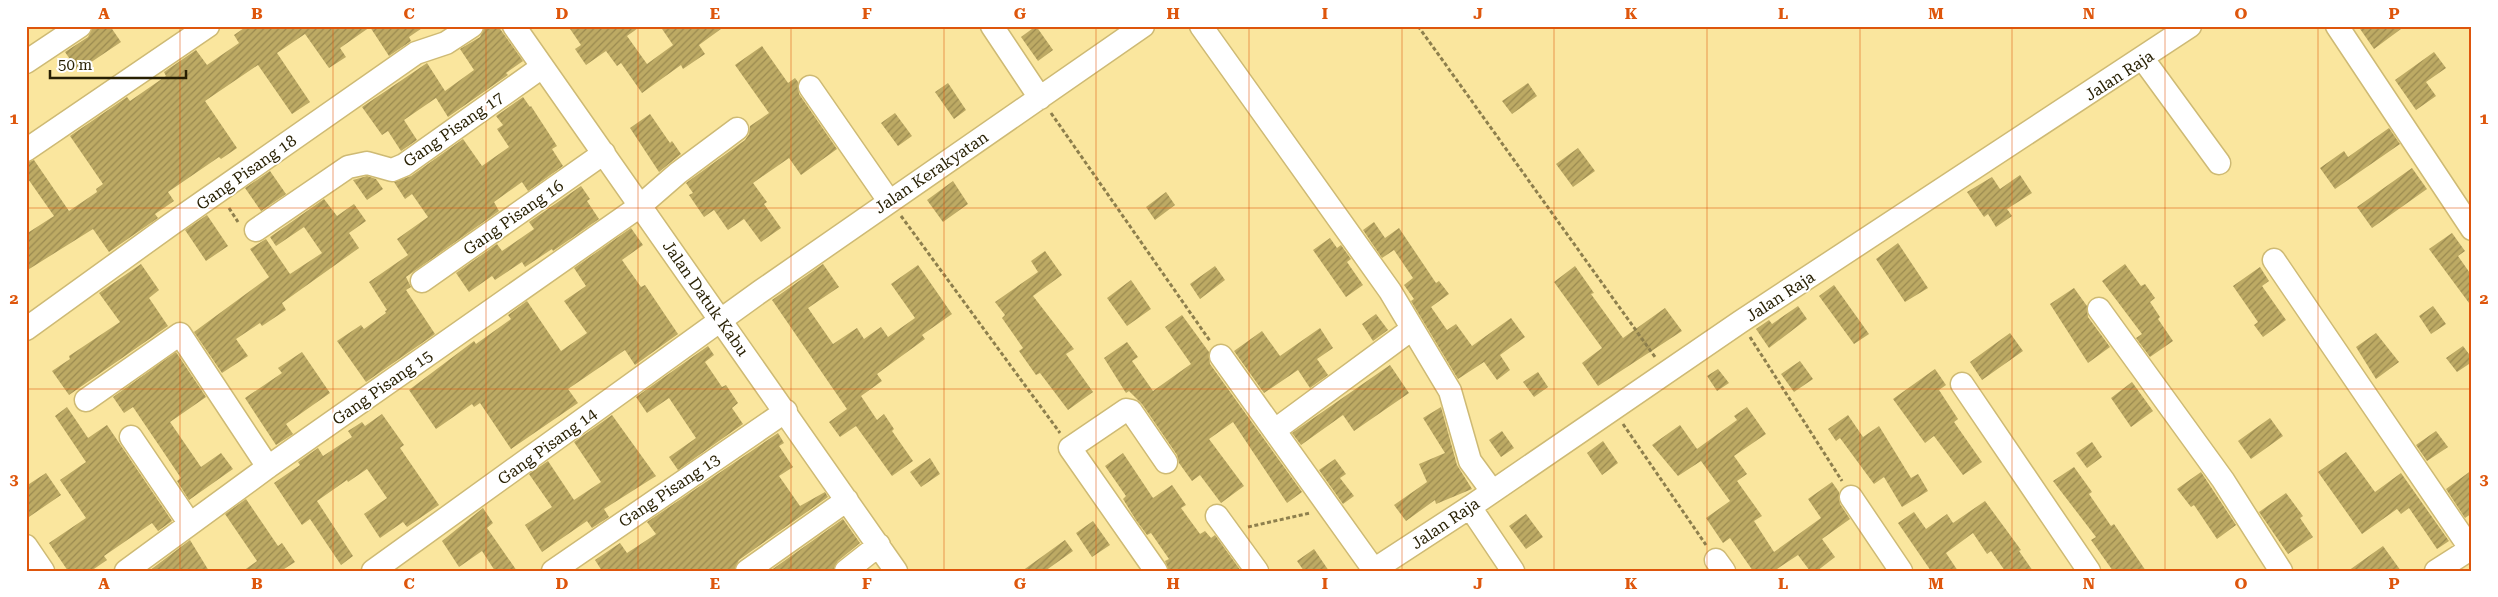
<svg xmlns="http://www.w3.org/2000/svg" width="2498" height="597" font-family="'Roboto Serif',serif">
  <defs>
    <pattern id="building-hatch" width="6" height="6" patternUnits="userSpaceOnUse" patternTransform="scale(1.25)"><rect width="6" height="6" fill="#bdaa64"/><path d="M-1 1l2-2M0 6l6-6M5 7l2-2" fill="none" stroke="#9a8a50"/></pattern>
  </defs>
  <rect width="100%" height="100%" fill="#fae69e"/>
  <path fill="url(#building-hatch)" d="M93,26H110L121,42L78,71L65,52L88,37Z
    M247,26H425L409,37L411,41L389,56L370,27L340,48L346,57L329,68L305,34L277,53L310,102L292,114L258,65L205,101L237,148L221,159L219,157L168,192L174,201L155,214L158,218L109,252L93,229L26,271V234L54,216L26,176V163L34,160L69,211L97,192L96,189L103,184L70,136L127,97L130,101L166,76L164,72L196,50L207,65L239,43L234,35Z
    M485,26H498L523,61L506,73L508,75L448,117L436,98L404,120L417,140L401,151L388,131L382,135L362,107L427,63L445,91L474,70L460,49L480,37Z
    M568,26H641L627,36L647,64L673,45L660,26H725L699,45L705,54L683,69L681,65L642,93L621,63L617,66L606,51L586,65L575,49L581,45Z
    M1036,26L1053,50L1038,61L1021,37Z
    M2358,26H2405L2374,49Z
    M762,46L788,83L795,78L798,82L799,94L837,149L801,175L789,158L753,183L767,202L764,204L781,228L761,242L744,219L728,230L714,210L704,217L689,195L693,193L686,183L745,140L749,134L750,126L769,113L735,65Z
    M2434,52L2446,68L2426,82L2436,96L2416,110L2395,80Z
    M948,83L966,110L954,119L935,92Z
    M1528,83L1537,96L1512,114L1502,101Z
    M523,97L530,107L531,106L557,146L552,149L563,166L528,191L522,182L494,202L499,211L406,277L411,287L406,290L435,334L366,382L337,341L361,325L364,329L386,313L385,311L387,310L369,282L408,255L397,239L428,217L412,194L405,199L394,182L411,176L463,139L482,166L509,147L497,129L503,125L496,116Z
    M895,113L912,136L898,146L881,123Z
    M650,114L670,143L672,141L681,154L659,172L630,128Z
    M2389,128L2400,144L2335,189L2320,168L2344,151L2348,157Z
    M1578,148L1595,171L1573,187L1556,164Z
    M2412,168L2427,189L2372,228L2357,207Z
    M270,171L286,194L261,211L245,188Z
    M2020,175L2032,193L2007,209L2012,216L1996,227L1988,214L1984,217L1967,192L1992,177L2000,189Z
    M367,176L376,179L383,189L367,200L353,180Z
    M953,181L968,204L943,222L927,200Z
    M581,186L590,199L587,201L599,219L553,251L552,249L525,267L522,262L495,280L492,276L469,292L456,273L497,244L502,251L534,229L529,222Z
    M1166,192L1175,205L1155,220L1146,207Z
    M324,199L337,216L354,204L366,221L349,233L359,248L282,303L286,310L262,326L260,323L236,339L248,356L222,373L194,332L269,277L250,249L261,242L266,239L290,274L322,253L304,227L276,246L270,237Z
    M207,215L228,246L206,261L185,230Z
    M1374,222L1385,238L1399,228L1436,283L1439,281L1449,294L1431,307L1447,330L1456,324L1472,346L1511,318L1525,337L1500,355L1510,370L1497,380L1484,362L1458,379L1411,301L1414,299L1404,285L1413,278L1394,250L1382,258L1363,230Z
    M631,228L643,245L622,260L641,287L645,285L678,334L635,365L625,350L568,389L578,403L511,449L480,403L474,407L472,404L436,429L409,390L474,341L476,344L511,319L508,315L527,301L561,351L587,333L564,301L586,286L574,268Z
    M2452,233L2465,251L2458,256L2472,276V307L2429,249Z
    M1330,238L1337,248L1341,245L1351,259L1347,262L1363,285L1346,297L1313,250Z
    M1898,243L1928,288L1905,302L1876,259Z
    M1045,251L1062,275L1033,296L1074,349L1066,354L1093,392L1068,410L1040,373L1036,375L1019,351L1023,348L1002,318L1005,315L995,302L1038,272L1031,261Z
    M141,264L159,290L149,298L168,326L69,395L52,371L70,359L69,356L120,322L99,293Z
    M823,264L839,287L808,308L833,344L857,328L864,339L881,327L888,337L915,318L891,284L918,265L952,314L922,335L925,339L877,374L882,381L861,396L877,420L884,414L894,429L892,431L913,461L892,476L856,426L840,437L829,422L847,409L772,300Z
    M2125,264L2141,286L2145,284L2155,298L2150,302L2160,317L2158,319L2173,341L2150,357L2136,338L2142,334L2102,281Z
    M1215,266L1225,280L1200,299L1190,284Z
    M1575,266L1594,293L1591,294L1623,338L1665,308L1682,331L1598,386L1582,363L1602,348L1554,282Z
    M2260,267L2269,281L2262,286L2286,320L2263,337L2254,325L2258,322L2233,286Z
    M1131,280L1151,309L1127,326L1107,298Z
    M1834,285L1869,334L1854,344L1819,296Z
    M2074,288L2087,306L2088,317L2110,347L2088,363L2050,304Z
    M1798,306L1807,319L1769,348L1756,329L1769,320L1772,324Z
    M2433,306L2446,324L2431,334L2419,316Z
    M1376,314L1388,330L1373,341L1362,324Z
    M1182,315L1209,352L1210,364L1302,492L1287,503L1233,422L1209,439L1244,486L1221,503L1200,475L1192,481L1179,463L1177,455L1142,404L1129,391L1126,393L1104,358L1127,342L1138,357L1132,361L1153,391L1191,364L1165,327Z
    M1320,328L1333,348L1317,359L1328,375L1310,388L1298,370L1264,393L1234,351L1262,331L1280,356Z
    M2010,333L2023,351L1982,380L1970,362Z
    M2376,333L2399,362L2376,379L2356,347Z
    M708,346L714,355L705,362L722,387L726,385L738,403L732,408L743,424L678,470L669,457L696,438L669,398L647,413L636,397Z
    M2463,346L2472,358V362L2457,372L2446,358Z
    M176,352L206,397L170,422L201,467L221,453L233,469L189,500L177,481L181,478L133,407L124,413L113,397Z
    M302,352L330,393L286,424L293,434L276,445L245,398L282,373L278,368Z
    M1800,361L1813,379L1794,392L1781,374Z
    M1390,365L1409,393L1354,431L1343,415L1301,445L1292,433Z
    M1718,369L1729,383L1717,391L1707,376Z
    M1935,369L1946,385L1939,390L1958,419L1954,422L1982,462L1963,475L1934,436L1925,443L1893,399Z
    M1538,372L1548,387L1534,397L1523,382Z
    M2132,382L2153,411L2131,427L2111,398Z
    M67,407L88,438L107,425L172,521L158,531L152,523L104,556L107,560L91,571H68L49,543L86,518L60,480L86,462L55,416Z
    M1441,407L1457,465L1472,489L1436,504L1435,500L1406,521L1394,505L1427,482L1419,464L1445,453L1423,418Z
    M1747,407L1766,434L1734,456L1747,474L1737,481L1762,516L1754,521L1774,552L1821,518L1808,499L1832,482L1839,492L1840,504L1850,519L1822,539L1835,557L1817,571H1810L1798,555L1774,571H1753L1730,538L1723,543L1706,518L1730,501L1701,461L1678,476L1652,445L1680,425L1697,449L1737,420L1734,416Z
    M382,414L404,445L400,448L439,505L407,527L403,522L380,538L364,514L387,498L367,469L348,482L347,480L317,501L353,556L341,565L310,519L302,525L274,483L300,465L298,462L318,448L323,456L352,437L348,431L362,422L365,426Z
    M612,415L656,476L604,509L609,517L592,528L587,521L542,552L525,525L552,507L529,474L548,461L574,500L601,482L574,442Z
    M1848,415L1863,437L1879,426L1911,478L1918,474L1928,491L1902,507L1884,477L1874,484L1840,438L1836,441L1828,429Z
    M2270,418L2283,436L2251,459L2238,441Z
    M1502,431L1514,448L1501,457L1489,440Z
    M2436,431L2448,447L2427,461L2416,445Z
    M778,433L784,443L779,446L793,467L779,476L800,506L825,492L828,497L739,560L734,571H602L595,560L620,543L627,553L656,534L647,522Z
    M1603,441L1618,463L1602,475L1587,453Z
    M2092,442L2102,457L2087,468L2076,453Z
    M2346,452L2375,492L2401,473L2449,541L2437,549L2409,508L2401,514L2397,509L2362,534L2318,472Z
    M1123,453L1153,498L1172,485L1186,505L1181,508L1200,534L1205,531L1211,538L1215,535L1241,571H1169L1165,561L1169,559L1151,533L1147,535L1136,520L1123,499L1126,496L1105,466Z
    M930,458L940,474L921,487L910,472Z
    M1335,459L1346,474L1340,478L1354,496L1343,504L1319,470Z
    M2074,467L2092,492L2089,494L2111,526L2114,524L2146,571H2113L2091,540L2096,537L2053,481Z
    M2472,470V513L2465,518L2446,489Z
    M2201,472L2236,525L2217,539L2194,505L2191,507L2177,489Z
    M46,473L61,495L26,519V486Z
    M2286,493L2303,516L2300,518L2313,537L2288,554L2259,512Z
    M246,499L278,546L282,543L295,562L281,571H243L257,561L225,514Z
    M1985,501L2021,550L2019,551L2033,571H2005L1991,551L1987,554L1973,533L1946,553L1958,571H1931L1898,523L1914,512L1926,529L1947,514L1953,523Z
    M483,508L493,523L487,528L517,571H495L482,551L459,567L442,541Z
    M1526,514L1543,537L1526,549L1509,526Z
    M843,519L860,543L838,561L833,571H770Z
    M1093,521L1110,545L1092,557L1076,533Z
    M190,540L209,571H149Z
    M1065,540L1073,551L1045,571H1022Z
    M2383,546L2401,571H2348Z
    M1314,549L1329,571H1304L1297,561Z"/>
  <g fill="none" stroke-linecap="round" stroke-linejoin="round">
    <g stroke="#ceba74" stroke-width="25">
      <path id="minor" d="M514,26L896,571
        M992,26L1040,98
        M1201,26L1390,291L1450,391L1470,461L1492,491
        M2337,26L2472,229
        M2143,59L2219,163
        M26,62L80,26
        M810,87L889,201
        M26,150L208,26
        M256,230L348,167L367,163L392,170L404,165L542,67
        M2274,260L2472,551
        M422,281L604,153
        M2099,309L2223,480L2281,571
        M26,329L170,225L416,53L446,43L472,26
        M1221,356L1374,570
        M1962,384L2089,571
        M86,400L180,334L268,467
        M1275,430L1412,329
        M131,437L190,524
        M1851,497L1901,571
        M1470,507L1513,571
        M1217,516L1257,571
        M26,546L43,571
        M1716,560L1724,571
        M126,571L268,467L640,206L678,173L737,129
        M373,571L761,291L1143,26
        M553,571L786,411
        M747,571L847,500
        M846,571L879,545
        M1156,571L1070,448L1126,410L1131,411L1166,462
        M1372,571L1470,507L1740,322L2190,26
        M2436,571L2472,548"/>
    </g>
    <path stroke="#8d7f4d" stroke-width="3" stroke-dasharray="4 2.5" stroke-linecap="butt" d="M1418,26L1655,357
      M1051,113L1210,341
      M229,208L238,222
      M901,216L1060,433
      M1750,337L1842,481
      M1623,424L1706,545
      M1248,527L1310,513"/>
    <use href="#minor" stroke="#fff" stroke-width="22"/>
  </g>
  <path fill="none" stroke="#de560c" stroke-width="1" stroke-opacity="0.55" d="M180,26V571M333,26V571M486,26V571M638,26V571M791,26V571M944,26V571M1096,26V571M1249,26V571M1402,26V571M1554,26V571M1707,26V571M1860,26V571M2012,26V571M2165,26V571M2318,26V571M26,208H2472M26,389H2472"/>
  <g text-anchor="middle" stroke-width="4" stroke-linejoin="round" paint-order="stroke">
    <g font-size="16" fill="#271f02" stroke="#fff">
      <text transform="translate(2119 75) rotate(-33)" y="6">Jalan Raja</text>
      <text transform="translate(453 129) rotate(-35)" y="6">Gang Pisang 17</text>
      <text transform="translate(246 172) rotate(-35)" y="6">Gang Pisang 18</text>
      <text transform="translate(931 172) rotate(-34)" y="6">Jalan Kerakyatan</text>
      <text transform="translate(513 217) rotate(-35)" y="6">Gang Pisang 16</text>
      <text transform="translate(1780 296) rotate(-33)" y="6">Jalan Raja</text>
      <text transform="translate(706 298) rotate(55)" y="6">Jalan Datuk Kabu</text>
      <text transform="translate(382 387) rotate(-35)" y="6">Gang Pisang 15</text>
      <text transform="translate(547 446) rotate(-36)" y="6">Gang Pisang 14</text>
      <text transform="translate(669 490) rotate(-34)" y="6">Gang Pisang 13</text>
      <text transform="translate(1445 523) rotate(-34)" y="6">Jalan Raja</text>
    </g>
  </g>
  <rect width="2498" height="597" fill="none" stroke="#ffffff" stroke-width="55"/>
  <path d="M50 70v8h136v-8" fill="none" stroke="#271f02" stroke-width="2.5"/>
  <text x="58" y="70" font-size="15" fill="#271f02" stroke="#ffffff" stroke-width="4" paint-order="stroke">50 m</text>
  <rect x="28" y="28" width="2442" height="542" fill="none" stroke="#de560c" stroke-width="2"/>
  <g font-size="16" text-anchor="middle" font-weight="bold" fill="#de560c">
    <text x="104" y="19">A</text>
    <text x="257" y="19">B</text>
    <text x="409" y="19">C</text>
    <text x="562" y="19">D</text>
    <text x="715" y="19">E</text>
    <text x="867" y="19">F</text>
    <text x="1020" y="19">G</text>
    <text x="1173" y="19">H</text>
    <text x="1325" y="19">I</text>
    <text x="1478" y="19">J</text>
    <text x="1631" y="19">K</text>
    <text x="1783" y="19">L</text>
    <text x="1936" y="19">M</text>
    <text x="2089" y="19">N</text>
    <text x="2241" y="19">O</text>
    <text x="2394" y="19">P</text>
    <text x="14" y="124">1</text>
    <text x="2484" y="124">1</text>
    <text x="14" y="304">2</text>
    <text x="2484" y="304">2</text>
    <text x="14" y="485">3</text>
    <text x="2484" y="485">3</text>
    <text x="104" y="589">A</text>
    <text x="257" y="589">B</text>
    <text x="409" y="589">C</text>
    <text x="562" y="589">D</text>
    <text x="715" y="589">E</text>
    <text x="867" y="589">F</text>
    <text x="1020" y="589">G</text>
    <text x="1173" y="589">H</text>
    <text x="1325" y="589">I</text>
    <text x="1478" y="589">J</text>
    <text x="1631" y="589">K</text>
    <text x="1783" y="589">L</text>
    <text x="1936" y="589">M</text>
    <text x="2089" y="589">N</text>
    <text x="2241" y="589">O</text>
    <text x="2394" y="589">P</text>
  </g>
</svg>
